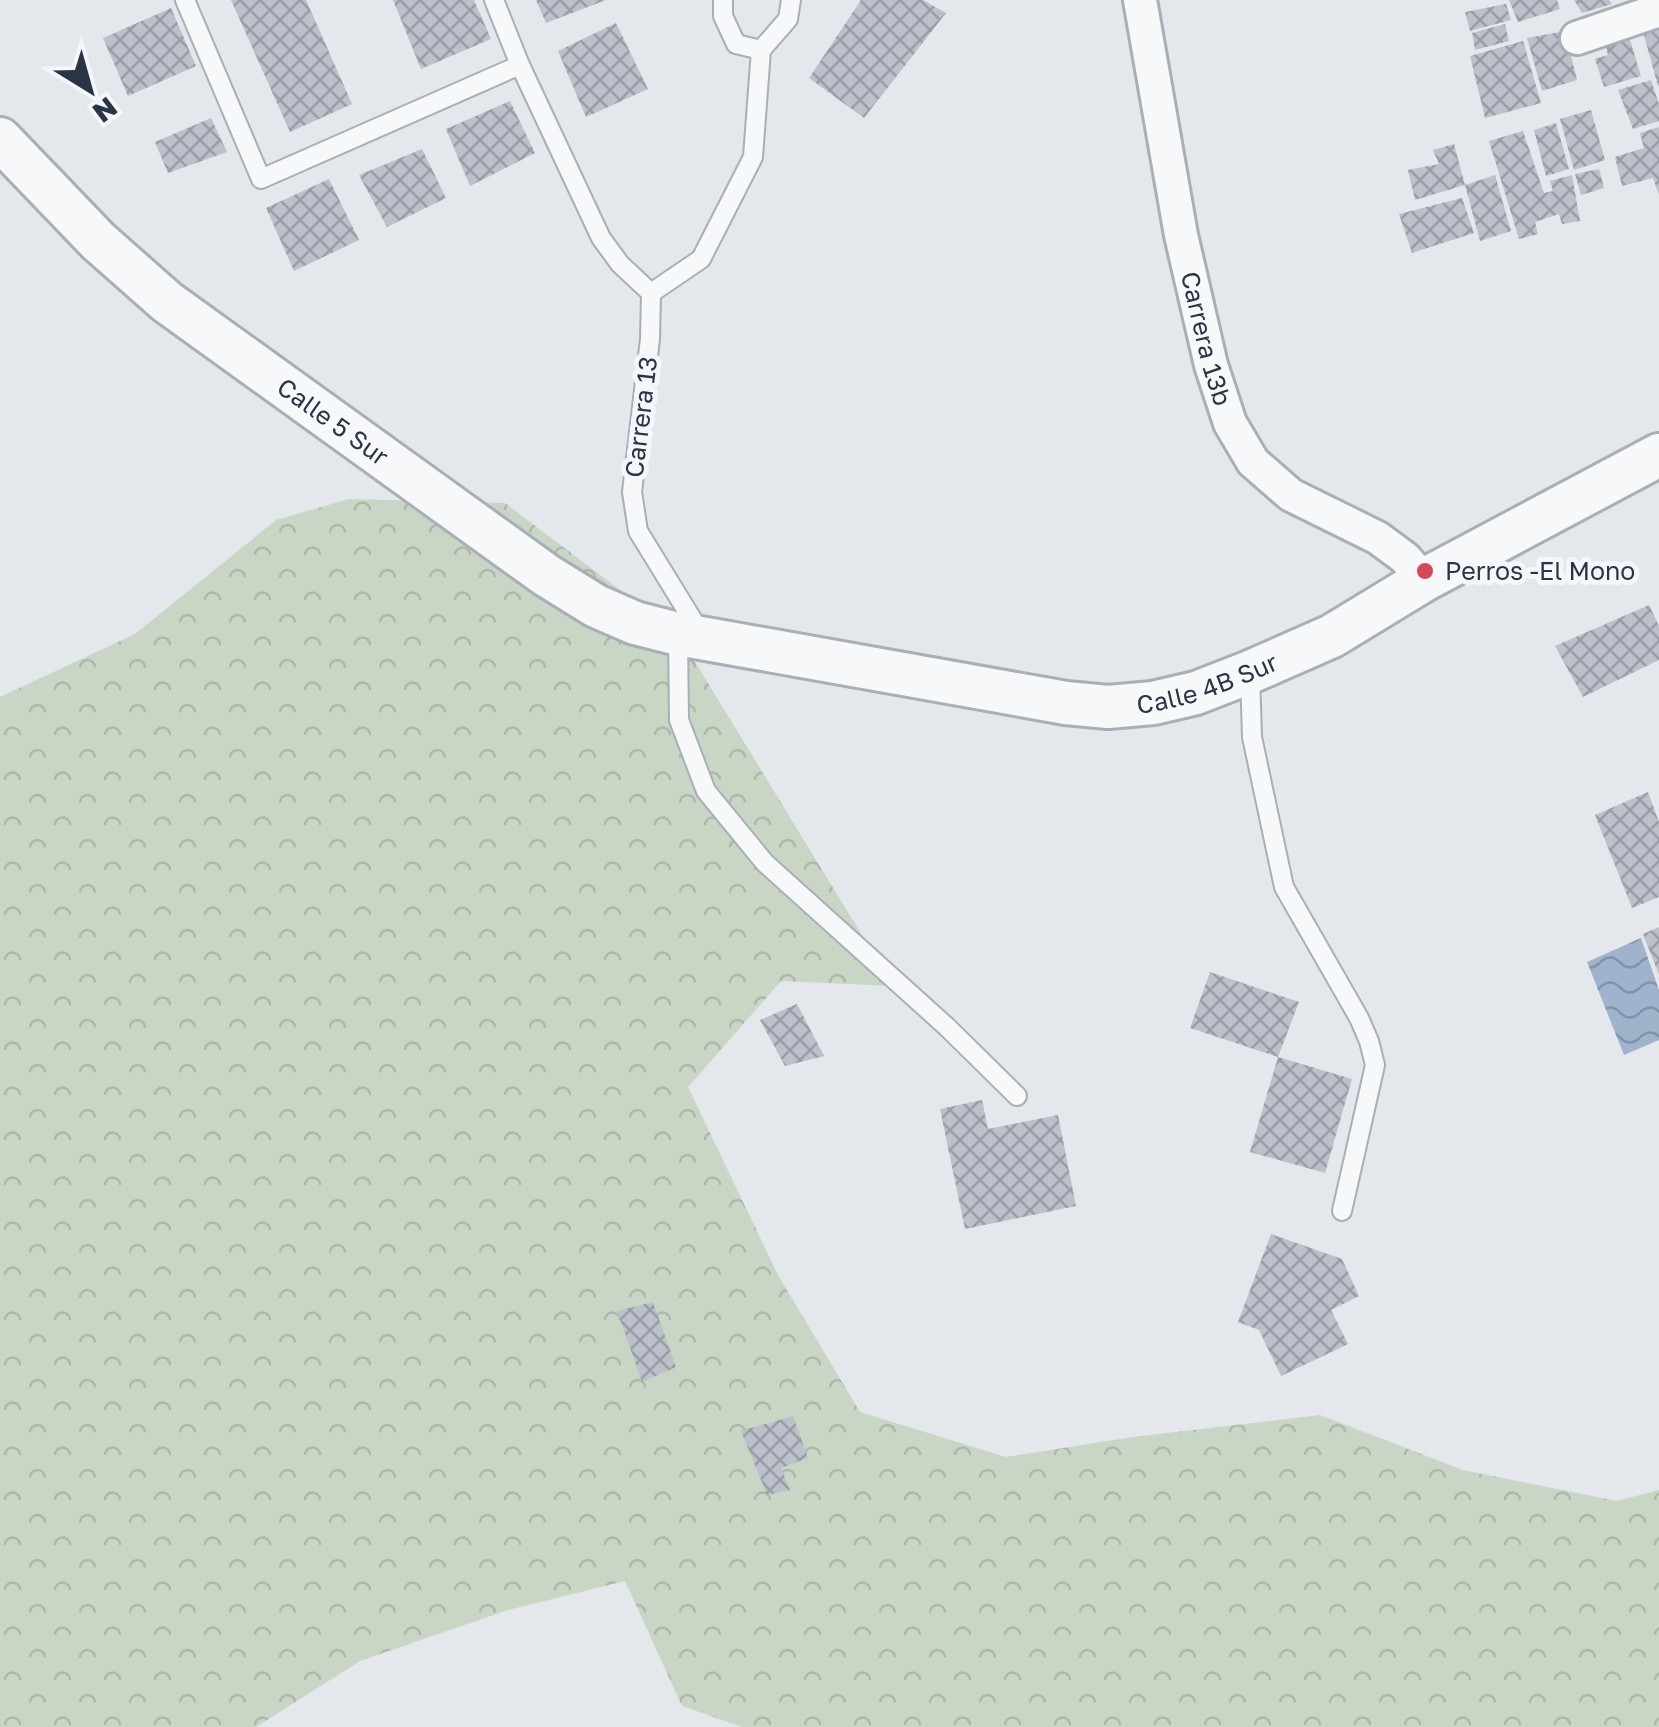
<svg xmlns="http://www.w3.org/2000/svg" width="1659" height="1727" font-family="'Golos Text',sans-serif">
  <defs>
    <pattern id="forest-crowns" width="20" height="18" patternUnits="userSpaceOnUse" patternTransform="scale(2.5)"><rect width="20" height="18" fill="#c9d6c5"/><path d="M2 6a3 3 0 1 1 6 0M12 15a3 3 0 1 1 6 0" fill="none" stroke="#adb8ab"/></pattern>
    <pattern id="water-waves" width="16" height="10" patternUnits="userSpaceOnUse" patternTransform="scale(2.5)"><rect width="16" height="10" fill="#9fb4cc"/><path d="M0 5q4-4 8 0t8 0" fill="none" stroke="#8293a7"/></pattern>
    <pattern id="building-cross-hatch" width="8" height="8" patternUnits="userSpaceOnUse" patternTransform="scale(2.5)"><rect width="8" height="8" fill="#bbc0ca"/><path d="M0 0l8 8M0 8l8-8" fill="none" stroke="#989da6"/></pattern>
  </defs>
  <rect width="100%" height="100%" fill="#e4e7ec"/>
  <path fill="url(#forest-crowns)" d="M349,499L505,503L678,634L893,986L781,981L688,1087L778,1275L860,1412L1006,1457L1133,1437L1320,1415L1463,1470L1617,1501L1659,1490V1727H742L682,1706L625,1581L508,1610L360,1661L256,1727H0V697L135,634L276,520Z"/>
  <path fill="url(#water-waves)" d="M1641,938L1659,990V1040L1624,1055L1587,962Z"/>
  <path fill="url(#building-cross-hatch)" d="M231,0H306L352,104L290,132Z
    M393,0H474L491,39L421,69Z
    M536,0H606L546,23Z
    M861,0H923L946,13L864,118L809,78Z
    M1509,0H1557L1560,9L1518,22Z
    M1574,0H1609L1612,4L1582,13Z
    M1506,4L1511,20L1470,31L1465,12Z
    M171,8L196,66L128,96L103,38Z
    M616,23L648,89L586,117L558,51Z
    M1659,23V86H1658L1642,28Z
    M1505,24L1509,41L1475,50L1472,33Z
    M1627,30L1641,76L1604,87L1595,59L1608,55L1603,37Z
    M1565,31L1577,80L1542,91L1527,38Z
    M1523,41L1541,103L1485,118L1470,56Z
    M1651,80L1659,104V121L1633,129L1618,90Z
    M510,101L535,153L470,186L446,129Z
    M1591,110L1605,160L1574,170L1560,119Z
    M211,118L227,152L168,173L155,142Z
    M1556,123L1569,169L1546,176L1534,130Z
    M1659,127V195L1653,178L1622,186L1615,157L1644,148L1640,133Z
    M1523,131L1544,193L1553,191L1550,181L1572,175L1580,221L1562,224L1559,214L1535,222L1538,234L1519,239L1489,141Z
    M1454,144L1465,185L1415,200L1408,170L1439,164L1433,150Z
    M422,149L446,198L387,227L359,175Z
    M1599,169L1604,188L1581,195L1575,174Z
    M1495,175L1511,231L1480,241L1465,185Z
    M329,179L359,240L294,271L266,208Z
    M1462,198L1474,233L1412,253L1399,214Z
    M1649,605L1659,626V660L1583,697L1555,646Z
    M1648,792L1659,822V897L1632,908L1595,815Z
    M1659,927V975L1643,934Z
    M1210,972L1299,1002L1278,1057L1352,1079L1325,1173L1250,1152L1278,1057L1190,1028Z
    M797,1004L824,1056L785,1066L760,1020Z
    M982,1100L988,1129L1058,1115L1076,1206L965,1229L940,1109Z
    M1271,1234L1342,1259L1359,1296L1331,1310L1348,1344L1281,1376L1259,1330L1238,1322Z
    M653,1302L676,1367L642,1382L617,1311Z
    M793,1416L808,1458L781,1468L790,1490L767,1495L741,1431Z"/>
  <g fill="none" stroke-linecap="round" stroke-linejoin="round">
    <g stroke="#a9aeb7" stroke-width="22">
      <path id="service" d="M185,0L261,179L520,65
        M494,0L520,65L601,238L620,264L651,293
        M723,0V16L736,44L761,50
        M651,293L650,339L632,492L638,531L700,632
        M651,293L701,259L753,157L761,50L788,19L791,0
        M678,635L679,720L706,791L765,863L947,1027L1017,1096
        M1250,673L1252,737L1284,887L1359,1018L1369,1041L1375,1065L1342,1211"/>
    </g>
    <g stroke="#a9aeb7" stroke-width="38">
      <g id="minor">
        <path id="s1" d="M1140,0L1181,235L1211,365L1230,423L1253,462L1291,495L1378,538L1405,558L1424,580"/>
        <path d="M1577,38L1659,10"/>
      </g>
    </g>
    <g stroke="#a9aeb7" stroke-width="48">
      <g id="tertiary">
        <path id="s2" d="M0,139L98,241L167,302L546,575L596,606L635,623L678,634L1066,703L1108,707L1153,703L1196,693L1250,672L1332,636L1424,580L1659,455"/>
      </g>
    </g>
    <use href="#service" stroke="#f7f8fa" stroke-width="18"/>
    <use href="#minor" stroke="#f7f8fa" stroke-width="32"/>
    <use href="#tertiary" stroke="#f7f8fa" stroke-width="42"/>
  </g>
  <circle fill="#d1495b" stroke="#f4f6f9" stroke-width="4" cx="1425" cy="571" r="10"/>
  <g text-anchor="middle" stroke-width="10" stroke-linejoin="round" paint-order="stroke">
    <g font-size="25" fill="#2b3445" stroke="#f4f6f9">
      <text dy="9" stroke="none"><textPath href="#s1" startOffset="345">Carrera 13b</textPath></text>
      <text transform="translate(641 417) rotate(-83)" y="9">Carrera 13</text>
      <text dy="9" stroke="none"><textPath href="#s2" startOffset="438">Calle 5 Sur</textPath></text>
      <text dy="9" stroke="none"><textPath href="#s2" startOffset="1385">Calle 4B Sur</textPath></text>
    </g>
    <g font-size="25" fill="#2b3445" stroke="#f4f6f9" text-anchor="start">
      <text x="1445" y="580">Perros -El Mono</text>
    </g>
  </g>
  <g transform="translate(90 90) rotate(143)" stroke="#f4f6f9" stroke-width="8" paint-order="stroke">
  <path d="M0-8L18 38L0 25L-18 38Z" fill="#2b3445"/>
  <text y="-15" font-size="28" font-weight="bold" text-anchor="middle" fill="#2b3445">N</text>
  </g>
</svg>
